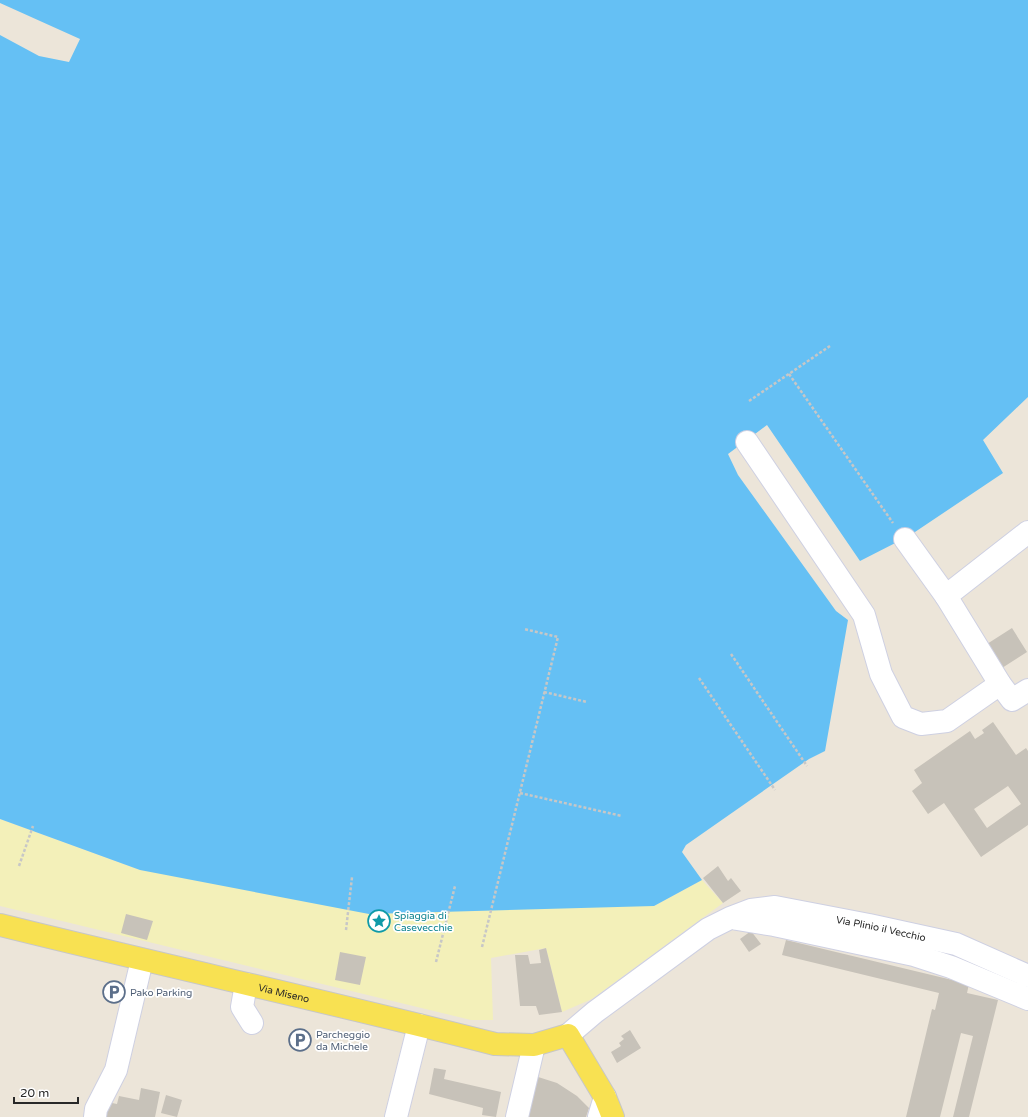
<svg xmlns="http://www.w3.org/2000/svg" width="1028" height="1117" font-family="'Varela Round',sans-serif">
  <rect width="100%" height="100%" fill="#ece5d9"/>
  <path fill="#f3f0b9" d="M0,819L140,870L654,906L702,880L723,903L592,999L562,1012L546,948L491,958L493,1020H471L0,906Z"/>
  <path fill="#65c0f4" d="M0,0H1028V397L983,440L1003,473L909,536L860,561L767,425L728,454L738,475L836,611L848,620L825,751L809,759L686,845L682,852L702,880L654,906L369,914L140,870L0,819V35L39,56L69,62L80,39L0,3Z"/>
  <path fill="#c7c2b9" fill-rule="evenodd" d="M1012,628L1027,652L1002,668L987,644Z
    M993,722L1016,755L1026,748L1028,751V825L981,857L944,803L928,814L912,791L922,783L914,770L970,731L975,739L984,733L982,730ZM1008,786L1021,804L987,828L974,809Z
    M718,866L728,881L731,878L741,891L723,903L703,878Z
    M126,914L153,921L147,940L121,933Z
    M751,931L761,944L749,952L740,939Z
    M786,940L969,984L967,993L998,1000L969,1117H953L973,1036L961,1033L940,1117H906L932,1009L935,1010L939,993L782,955Z
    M546,948L562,1012L539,1015L536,1006H520L515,955H528L530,964L541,963L539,950Z
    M340,952L366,957L360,985L335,980Z
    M630,1030L641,1048L617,1063L611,1052L621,1046L619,1043L624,1039L621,1036Z
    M434,1068L446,1070L444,1079L501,1092L496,1117L482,1115L483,1108L429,1094Z
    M535,1076L557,1083L577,1096L589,1108L586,1117H525Z
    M141,1088L160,1092L155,1117H99L102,1101L117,1104L119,1096L139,1100Z
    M166,1095L182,1100L177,1117L161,1113Z"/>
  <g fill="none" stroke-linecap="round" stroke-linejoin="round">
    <g stroke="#ced0e2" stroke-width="24">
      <g id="minor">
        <path d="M747,442L864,615L881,674L903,717L921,724L947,721L1000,684"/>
        <path d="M1028,532L946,596L1000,684L1012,700L1028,690"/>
        <path d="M905,539L946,596"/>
        <path d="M737,919L774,925L914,955L951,967L1028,999"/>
        <path d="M246,984L242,1007L252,1023"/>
        <path id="s1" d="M568,1035L595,1012L708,929L730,918L751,910L775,907L869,925L956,944L1028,976"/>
        <path d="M95,1117L96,1109L116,1070L142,960"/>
        <path d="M396,1117L419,1025"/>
        <path d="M517,1117L534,1045"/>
        <path d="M599,1117L605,1097"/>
      </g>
    </g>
    <g stroke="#c7c7c7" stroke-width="24">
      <g id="major">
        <path id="s2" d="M0,925C165,966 330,1002 495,1044L534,1045L568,1035L605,1097L613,1117"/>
      </g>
    </g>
    <path stroke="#c7c7c7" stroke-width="2.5" stroke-dasharray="3 2" stroke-linecap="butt" d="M789,374L893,523
      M749,401L830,346
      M731,654L807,766
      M699,678L775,790
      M544,692L587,702
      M520,793L622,816
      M19,866L33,826
      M346,930L352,877
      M482,947L558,637L524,629
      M436,962L455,886"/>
    <use href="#minor" stroke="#fff" stroke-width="22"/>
    <use href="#major" stroke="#f8e152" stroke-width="22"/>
  </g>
  <defs>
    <g id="sight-ring" transform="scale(1.15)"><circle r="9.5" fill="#fff" stroke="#0f9aa8" stroke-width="1.5"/><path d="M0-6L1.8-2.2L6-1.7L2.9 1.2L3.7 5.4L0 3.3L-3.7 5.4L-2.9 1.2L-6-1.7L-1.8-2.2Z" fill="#0f9aa8"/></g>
    <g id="parking-ring" transform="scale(1.15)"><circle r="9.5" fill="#fff" stroke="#5c6f8a" stroke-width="1.5"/><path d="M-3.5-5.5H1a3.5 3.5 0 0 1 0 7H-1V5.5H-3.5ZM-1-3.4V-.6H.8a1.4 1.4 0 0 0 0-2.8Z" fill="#5c6f8a"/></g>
  </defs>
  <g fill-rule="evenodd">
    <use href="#sight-ring" x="379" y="921"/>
    <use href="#parking-ring" x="114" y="992"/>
    <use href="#parking-ring" x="300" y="1040"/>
  </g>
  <g text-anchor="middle" stroke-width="3.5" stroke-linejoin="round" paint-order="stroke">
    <g font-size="10" fill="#0d838f" stroke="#fff" text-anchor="start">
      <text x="394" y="919">Spiaggia di<tspan x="394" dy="12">Casevecchie</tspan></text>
    </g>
    <g font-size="10" fill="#282828" stroke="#fff">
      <text dy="4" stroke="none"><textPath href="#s1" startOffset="355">Via Plinio il Vecchio</textPath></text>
      <text dy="4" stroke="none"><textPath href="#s2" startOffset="292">Via Miseno</textPath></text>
    </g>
    <g font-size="10" fill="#4e5e75" stroke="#fff" text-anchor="start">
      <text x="130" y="996">Pako Parking</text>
      <text x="316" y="1038">Parcheggio<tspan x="316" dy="12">da Michele</tspan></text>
    </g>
  </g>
  <path d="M14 1097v6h64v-6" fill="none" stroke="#282828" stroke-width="2"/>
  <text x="20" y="1097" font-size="12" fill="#282828" stroke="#ffffff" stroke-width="3" paint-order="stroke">20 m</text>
</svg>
